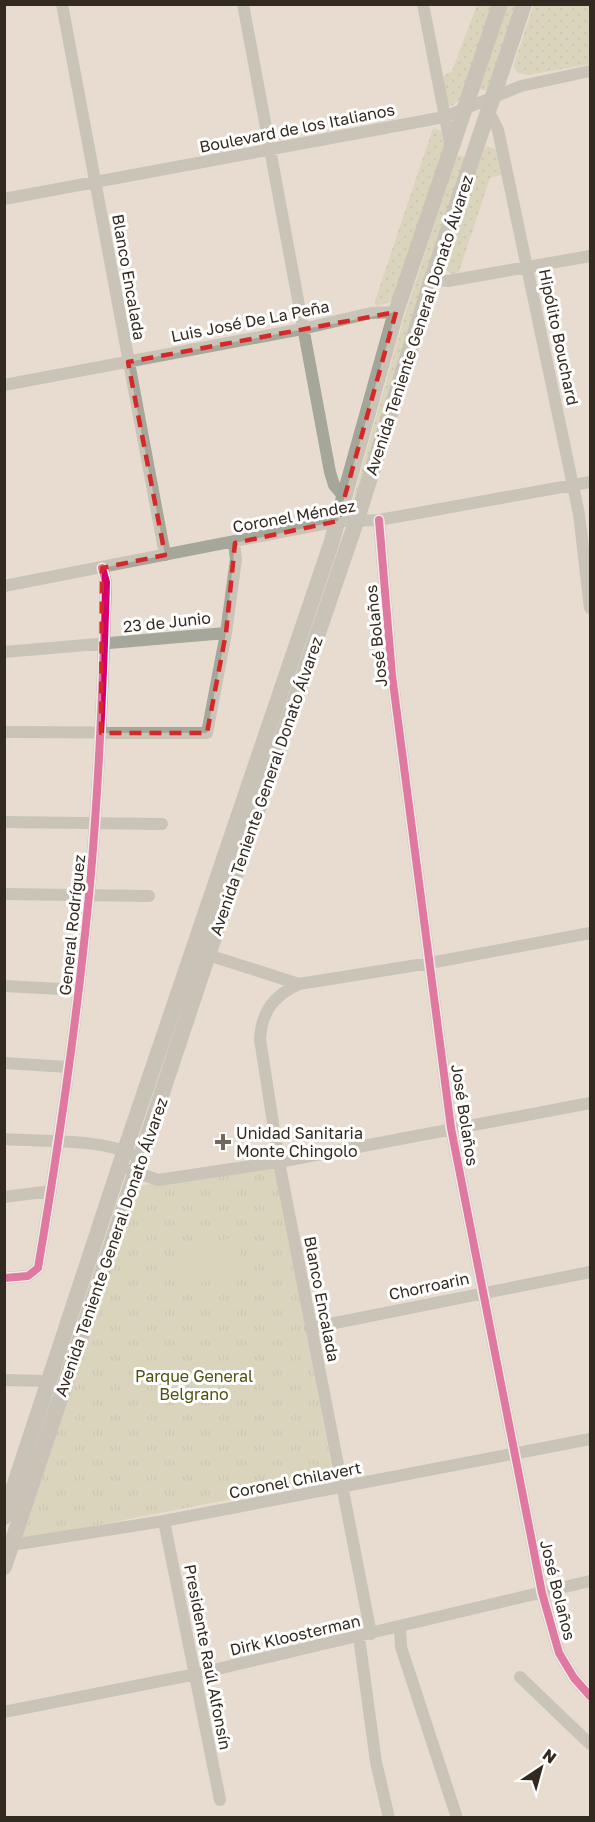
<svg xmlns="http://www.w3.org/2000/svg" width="595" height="1822" font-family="'Golos Text',sans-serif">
  <defs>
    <pattern id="grass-dots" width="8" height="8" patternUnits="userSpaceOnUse" patternTransform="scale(1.5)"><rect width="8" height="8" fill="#cbcaa6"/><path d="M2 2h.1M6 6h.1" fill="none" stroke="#afae8f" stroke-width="1.8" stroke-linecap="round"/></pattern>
    <pattern id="park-tufts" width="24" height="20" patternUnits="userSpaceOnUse" patternTransform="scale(1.5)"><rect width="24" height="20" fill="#cbcaa6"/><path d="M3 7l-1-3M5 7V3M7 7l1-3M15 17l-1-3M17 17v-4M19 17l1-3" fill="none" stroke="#afae8f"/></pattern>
  </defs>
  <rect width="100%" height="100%" fill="#e8dcd0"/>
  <path fill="url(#grass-dots)" d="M534,4L590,5V64L528,75L518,73L514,67L515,61Z
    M477,5H493L461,99L452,106L448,105L442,77L452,71Z
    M506,5H518L488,91L479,89Z
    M433,128L441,131L445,147L392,301L376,307L375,301Z
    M487,146L497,150L501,175L490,178L459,272L451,274L444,267L484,149Z
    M457,155L464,157V163L356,503L353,499L405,314Z"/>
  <path fill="url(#park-tufts)" d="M275,1169L334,1479L16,1541L136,1186Z"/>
  <path fill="#cbcaa6" d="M238,1237L245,1274L181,1286L174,1249Z"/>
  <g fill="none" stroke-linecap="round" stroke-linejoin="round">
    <path stroke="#a4a79a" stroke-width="12" d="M62,4L165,555
      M243,4L330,472L334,485L345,498
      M423,4L451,148
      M489,112L498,130L579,514L590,608
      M4,199L428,120L444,117L521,86L590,71
      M432,279L448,281L590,256
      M4,385L302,329L371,313L396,312
      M379,520L392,675L451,1128L542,1593L559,1653L574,1678L590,1696
      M4,586L338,521L379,520L590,482
      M4,652L226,633
      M4,732L207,733L226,633L236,559L234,543
      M4,822L162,824
      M4,894L149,896
      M208,955L299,984L430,963L590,933
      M299,984C273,996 262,1011 260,1039L279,1162L371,1634
      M4,986L79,990
      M4,1063L68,1067
      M4,1139C41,1142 98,1138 131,1154
      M130,1170L158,1180L279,1162L590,1103
      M4,1197L51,1191
      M4,1278L28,1276L38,1268C59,1144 77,1020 89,895C99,791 103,686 106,582L102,568
      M310,1328L590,1272
      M4,1380L48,1381
      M164,1521L220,1800
      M5,1546L164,1521L590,1439
      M400,1628L401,1647L457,1818
      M359,1637L376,1762L389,1818
      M520,1677L590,1744
      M4,1712L196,1674L590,1581"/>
    <path stroke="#a3a598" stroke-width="16" d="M4,1517L120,1165L331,544L396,312L500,4
      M4,1567L208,955L357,519L432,279L524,4"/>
    <g stroke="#fff" stroke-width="11">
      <path id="cycleway" d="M379,520L392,675L451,1128L542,1593L559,1653L574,1678L590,1696
        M4,1278L28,1276L38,1268C59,1144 77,1020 89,895C99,791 103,686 106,582L102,568"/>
    </g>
    <use href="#cycleway" stroke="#d6006c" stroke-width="8"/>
  </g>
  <path d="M0 0H595V1822H0ZM396,312L338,521L235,543L226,633L207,733H101L102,568L165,555L128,362Z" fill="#e8dcd0" fill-opacity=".55" fill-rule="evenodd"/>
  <path fill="none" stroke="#d62828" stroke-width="4.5" stroke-dasharray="12 8" stroke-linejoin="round" d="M396,312L338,521L235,543L226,633L207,733H101L102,568L165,555L128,362Z"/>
  <path fill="#72685e" stroke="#fff" stroke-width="2" d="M220 1133h6v6h6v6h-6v6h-6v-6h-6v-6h6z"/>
  <g text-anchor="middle" stroke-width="6" stroke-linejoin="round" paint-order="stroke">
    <g font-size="16" fill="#322920" stroke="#fff">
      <text transform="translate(297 128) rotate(-11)" y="6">Boulevard de los Italianos</text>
      <text transform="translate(129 277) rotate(80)" y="6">Blanco Encalada</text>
      <text transform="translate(250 321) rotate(-11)" y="6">Luis José De La Peña</text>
      <text transform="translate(419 325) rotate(-72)" y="6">Avenida Teniente General Donato Álvarez</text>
      <text transform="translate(559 337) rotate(78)" y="6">Hipólito Bouchard</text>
      <text transform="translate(294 516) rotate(-10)" y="6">Coronel Méndez</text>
      <text transform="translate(167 622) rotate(-6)" y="6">23 de Junio</text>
      <text transform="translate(376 636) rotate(-96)" y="6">José Bolaños</text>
      <text transform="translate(266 786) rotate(-71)" y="6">Avenida Teniente General Donato Álvarez</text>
      <text transform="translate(72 925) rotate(-84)" y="6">General Rodríguez</text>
      <text transform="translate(465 1115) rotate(81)" y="6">José Bolaños</text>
      <text transform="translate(111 1247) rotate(-71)" y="6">Avenida Teniente General Donato Álvarez</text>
      <text transform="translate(429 1286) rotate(-12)" y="6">Chorroarin</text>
      <text transform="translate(322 1299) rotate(79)" y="6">Blanco Encalada</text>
      <text transform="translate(295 1480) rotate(-11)" y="6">Coronel Chilavert</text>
      <text transform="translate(558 1590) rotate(76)" y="6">José Bolaños</text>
      <text transform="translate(295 1635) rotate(-13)" y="6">Dirk Kloosterman</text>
      <text transform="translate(208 1657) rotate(79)" y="6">Presidente Raúl Alfonsín</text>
    </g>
    <g font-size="16" fill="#322920" stroke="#fff" text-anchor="start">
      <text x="236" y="1139">Unidad Sanitaria<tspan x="236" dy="18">Monte Chingolo</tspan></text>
    </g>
    <g font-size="16" fill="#4b520b" stroke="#fff">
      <text x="194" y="1382">Parque General<tspan x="194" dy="18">Belgrano</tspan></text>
    </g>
  </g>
  <rect width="595" height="1822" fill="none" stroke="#322920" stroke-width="12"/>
  <g transform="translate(541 1768) rotate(36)" stroke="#ffffff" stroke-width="4.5" paint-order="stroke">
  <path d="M0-4.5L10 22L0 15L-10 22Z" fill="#322920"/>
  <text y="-9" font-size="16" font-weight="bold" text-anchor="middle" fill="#322920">N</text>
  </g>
</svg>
